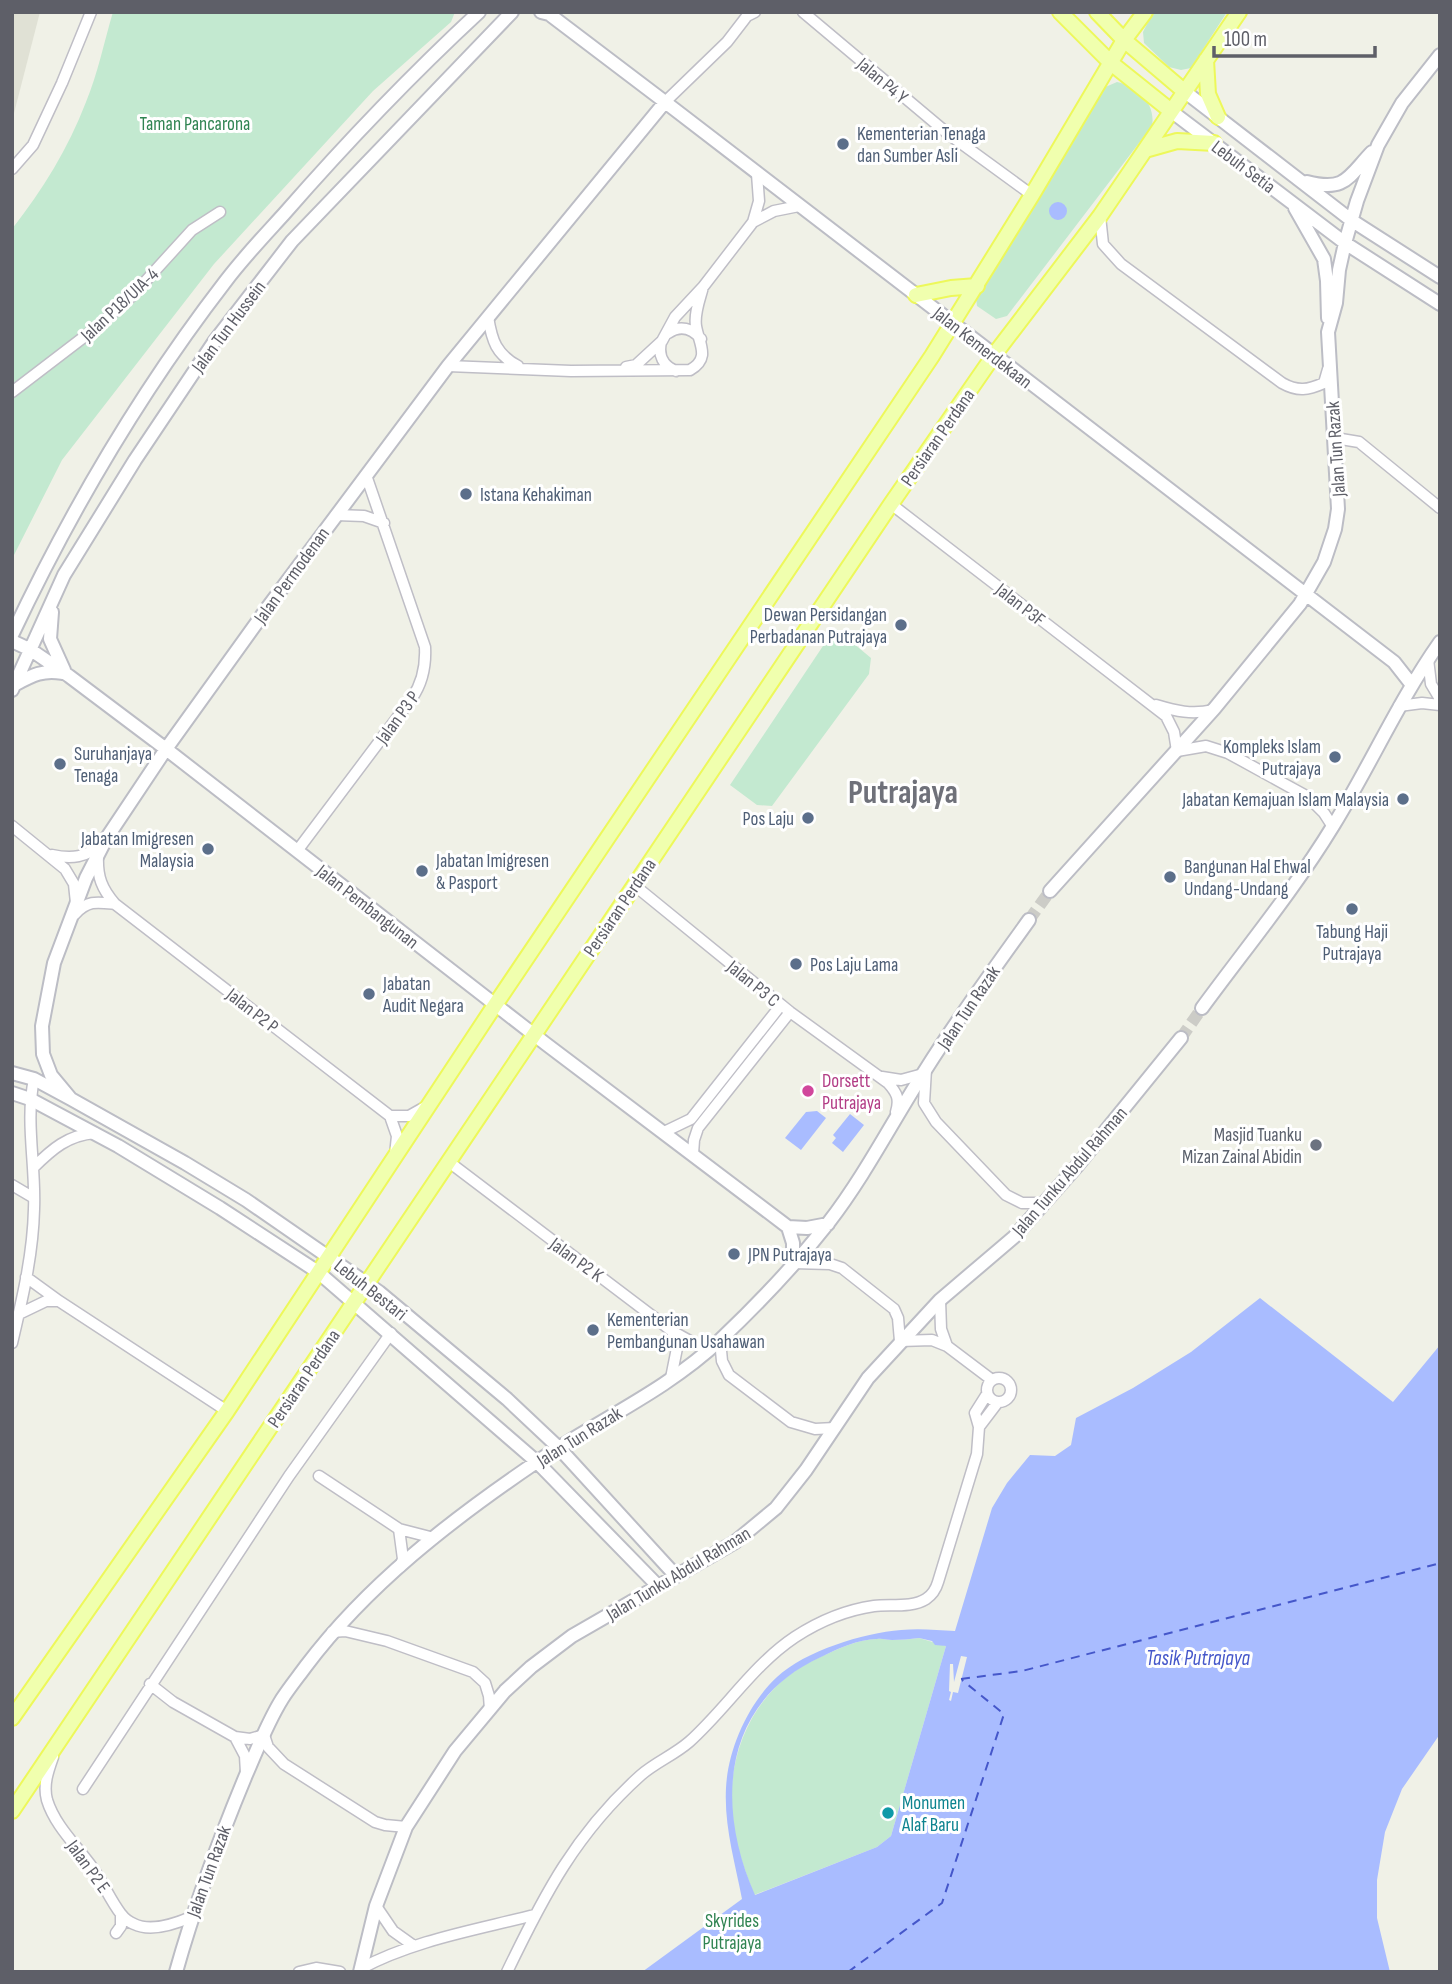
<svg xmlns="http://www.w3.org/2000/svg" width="1452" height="1984" font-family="'Sofia Sans Condensed',sans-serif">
  <rect width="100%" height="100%" fill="#f0f1e7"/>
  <path fill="#e0e1d5" d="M12,12H40L12,121Z"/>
  <path fill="#c3e9d0" d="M113,12H455L451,22L373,91L214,264L62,460L12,559V229C43,189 68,149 86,102C98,73 104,42 113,12Z
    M1153,12H1227L1191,68L1181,70L1169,67L1144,43L1143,32Z
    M1117,82C1138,86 1156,104 1152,126L1007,316L996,319L977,306L976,298L1103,88Z
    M835,628L871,658L869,674L772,806L757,805L730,785Z
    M919,1638L946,1646L891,1836L877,1847L754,1895C745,1870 735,1845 732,1818C726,1752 755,1687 816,1659C834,1651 857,1639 877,1639C882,1638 887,1640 892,1640C901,1640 910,1639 919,1638Z"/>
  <path fill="#a9bcff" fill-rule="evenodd" d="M1049 211a9 9 0 1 1 18 0a9 9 0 1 1-18 0Z
    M817,1111L826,1118L801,1150L785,1138L806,1112Z
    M850,1114L864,1125L843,1152L832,1143L836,1138L833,1135Z
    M1260,1298L1393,1402L1440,1345V1734L1402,1789L1385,1832L1377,1880V1918L1390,1972H642L742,1899C735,1862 724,1826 726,1788C728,1749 748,1704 777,1677C805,1651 863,1633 901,1630C919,1628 937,1630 955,1631L992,1508L1007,1483L1030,1455L1055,1456L1071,1445L1076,1418L1133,1388L1191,1352ZM919,1638L932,1641L935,1645L946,1646L891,1836L877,1847L755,1895C715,1805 722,1702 821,1657C837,1649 859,1639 877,1639C882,1638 887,1640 892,1640C901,1640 910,1639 919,1638Z"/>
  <path fill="#f0f1e7" d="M961,1656L967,1657L958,1693L953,1692L951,1701L949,1700L951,1692L949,1691L950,1664H953L954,1682Z"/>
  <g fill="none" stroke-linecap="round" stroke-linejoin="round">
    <path stroke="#4557ca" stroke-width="2" stroke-dasharray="9 7" stroke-linecap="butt" d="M961,1679L1022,1671L1437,1564L1440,1561
      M848,1972L942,1903L1004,1714L962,1680"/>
    <path stroke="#ccccc7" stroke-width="12" stroke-dasharray="12 6" stroke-linecap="butt" d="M1029,920L1050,891
      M1181,1038L1202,1008"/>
    <g stroke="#bfbec6" stroke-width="13">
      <path id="street" d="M803,12L947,133L1032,195
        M665,102L727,42L747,16L755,12
        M12,169L33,145L62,83L91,12
        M1100,216L1103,244L1121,264L1282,383C1298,392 1308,390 1324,383L1328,369
        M753,222L774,211L799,206
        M488,317C492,341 496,354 518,366
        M668,333C680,325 692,328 701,339
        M661,342C658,355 663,366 676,371
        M448,366L571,371L690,370C711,358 699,344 696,326C694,313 700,299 703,287
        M626,367L636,365L662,341L675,317L703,287L753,222L759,201L757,174
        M12,392L97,327L132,296L192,230L220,212
        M1335,438L1359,442L1440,508
        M891,504L1166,716L1174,732L1177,751L1206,746L1228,753L1308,797L1324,813L1333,827
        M336,515L364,516L384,523
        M1428,659L1431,684L1440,699
        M1156,705C1176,711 1192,715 1213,710
        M1399,706L1422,703L1440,705
        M12,826L65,869L74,884L76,903
        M297,851L412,698C423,682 426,666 425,647L366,475
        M52,855C71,859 87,858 102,843
        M98,856C97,877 102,889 115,904L390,1116L397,1136L395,1155
        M634,885L790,1012L888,1083C897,1093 900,1099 896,1112
        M75,914C88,900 97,902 115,904
        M926,1069L924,1103L936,1122L1006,1195L1022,1203H1044
        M882,1077L901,1080L923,1074
        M390,1116H409L425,1107
        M664,1132L691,1119L781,1005
        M693,1154L694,1140L698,1128L790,1012
        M449,1162L672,1331L708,1351
        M33,1168C52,1149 68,1135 95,1133
        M12,1185L34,1198
        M793,1263L830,1264L842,1268L894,1309L898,1318L900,1341L932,1340L947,1346L992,1380
        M26,1277L59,1301L227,1411
        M940,1300L941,1329L947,1346
        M19,1314L46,1301H59
        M720,1340L722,1361L729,1375L791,1422L815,1429L835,1428
        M12,1343C22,1300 33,1255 34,1209C36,1166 25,1122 34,1079
        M671,1378L677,1348L672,1331
        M987 1390a12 12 0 1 1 24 0a12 12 0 1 1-24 0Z
        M979,1427L998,1402
        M319,1476L399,1529
        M400,1567L403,1559L399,1529L434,1538
        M332,1632L345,1631L387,1641L473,1672L485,1683L489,1696L490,1709
        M150,1684L173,1702L235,1737
        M53,1757C48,1771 43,1785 47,1800C55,1826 77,1846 92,1867C103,1882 110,1900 121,1914C124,1918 129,1922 134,1924C150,1932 175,1924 191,1917
        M246,1773L245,1756L235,1737L250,1739L264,1735L268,1747L284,1764L375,1822L385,1825L406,1827
        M83,1789L289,1476L391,1333
        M376,1906L393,1931L414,1946
        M116,1933L121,1926V1914
        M360,1969C414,1940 476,1930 534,1915
        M299,1972L316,1968L340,1972
        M507,1972C544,1895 576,1833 641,1775C656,1762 674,1755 689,1742C726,1709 753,1665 795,1637C818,1622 846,1610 874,1606C889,1604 912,1608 926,1599C932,1595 936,1589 938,1582L977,1454L979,1427L975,1413L987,1394"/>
    </g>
    <g stroke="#bcbdc5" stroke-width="16">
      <path id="secondary" d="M541,12L549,14L665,102L1394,662L1412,685
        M1184,91L1351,220L1440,277
        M1171,111L1345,243L1440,304
        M1307,182C1346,192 1348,177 1372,152
        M1295,208L1324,259L1327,281L1328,318
        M52,612L50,639L64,670
        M12,635C71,510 141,391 225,282C243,258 264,236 284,214C346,143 410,76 479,12
        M12,641L31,650L69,676L166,749L546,1044L788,1227L793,1243V1263
        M14,685C31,676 43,669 62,673
        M12,690L64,575L135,460L214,342L292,241L512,12
        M1050,891L1214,709L1300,604L1324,562L1335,529L1338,509L1328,332L1336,303L1339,270L1345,243L1357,201L1378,145L1402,103L1440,55
        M1202,1008C1246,948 1294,890 1333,826C1370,766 1399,700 1440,642
        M12,1073L34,1079L71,1099L185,1163L246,1200L379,1292L507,1399L559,1448L676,1576
        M12,1093L30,1099L118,1146L220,1208L318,1272L537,1462L658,1586
        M71,1099L51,1075L43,1054L42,1026L54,963L86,878L106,839L166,749L268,607L448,366L665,102
        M788,1227L807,1228L828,1224
        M176,1972C195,1904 219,1840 246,1775C257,1750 267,1723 282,1699C289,1688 298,1677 306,1666C367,1585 451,1520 535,1463C595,1422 666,1391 720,1340C758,1304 796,1264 829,1222C866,1174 893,1120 926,1069C958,1018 994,969 1029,920
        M360,1972L376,1906L406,1827L455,1751L505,1691L531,1667L572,1636L735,1542L776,1508L806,1470L868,1378L940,1300L1014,1237L1077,1166L1181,1038"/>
    </g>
    <g stroke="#edf85a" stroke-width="18">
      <path id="primary" d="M1060,12L1111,63L1171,111
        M1097,12L1124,40L1184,91
        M1206,60L1208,94L1218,117
        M1145,150L1177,141L1214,143
        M916,295L951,288L977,286
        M12,1718L227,1411L495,1005L932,356L1032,195L1124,40L1145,12
        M12,1811L891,504L994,355L1100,216L1239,12"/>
    </g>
    <use href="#street" stroke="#fff" stroke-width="10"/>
    <use href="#secondary" stroke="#fff" stroke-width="12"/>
    <use href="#primary" stroke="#f0ffae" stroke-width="14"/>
  </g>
  <g fill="#5c6f8a" stroke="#fff" stroke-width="2.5">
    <circle cx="843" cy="144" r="7"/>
    <circle cx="466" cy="494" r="7"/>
    <circle cx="901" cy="625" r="7"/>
    <circle cx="1335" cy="757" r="7"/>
    <circle cx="60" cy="764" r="7"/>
    <circle cx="1403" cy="799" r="7"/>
    <circle cx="808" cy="818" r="7"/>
    <circle cx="208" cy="849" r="7"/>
    <circle cx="422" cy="871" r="7"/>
    <circle cx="1170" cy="877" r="7"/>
    <circle cx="1352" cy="909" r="7"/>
    <circle cx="796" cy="964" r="7"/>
    <circle cx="369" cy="994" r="7"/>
    <circle cx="734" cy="1254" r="7"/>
    <circle cx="593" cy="1330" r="7"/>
  </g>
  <circle fill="#d1479c" stroke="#fff" stroke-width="2.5" cx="808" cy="1091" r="7"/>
  <circle fill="#6b7280" stroke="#fff" stroke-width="2.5" cx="1316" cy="1145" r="7"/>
  <circle fill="#0f9aa8" stroke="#fff" stroke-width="2.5" cx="888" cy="1813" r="7"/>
  <g text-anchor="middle" stroke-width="6" stroke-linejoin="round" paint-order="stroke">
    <g font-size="19" fill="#5e5f68" stroke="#fff">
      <text transform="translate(883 80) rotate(40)" y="7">Jalan P4 Y</text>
      <text transform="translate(1244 166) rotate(37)" y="7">Lebuh Setia</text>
      <text transform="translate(119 304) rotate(-43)" y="7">Jalan P18/UIA-4</text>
      <text transform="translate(228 326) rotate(-53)" y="7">Jalan Tun Hussein</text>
      <text transform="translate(983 347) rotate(38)" y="7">Jalan Kemerdekaan</text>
      <text transform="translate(937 437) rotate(-55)" y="7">Persiaran Perdana</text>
      <text transform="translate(1335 449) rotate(-94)" y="7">Jalan Tun Razak</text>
      <text transform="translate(291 575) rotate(-54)" y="7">Jalan Permodenan</text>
      <text transform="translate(1021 604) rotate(38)" y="7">Jalan P3F</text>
      <text transform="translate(397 717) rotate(-54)" y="7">Jalan P3 P</text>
      <text transform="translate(368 906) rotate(38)" y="7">Jalan Pembangunan</text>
      <text transform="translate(619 907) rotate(-56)" y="7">Persiaran Perdana</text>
      <text transform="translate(754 983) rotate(39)" y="7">Jalan P3 C</text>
      <text transform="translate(968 1007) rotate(-56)" y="7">Jalan Tun Razak</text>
      <text transform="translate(253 1010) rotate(38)" y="7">Jalan P2 P</text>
      <text transform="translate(1069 1171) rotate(-49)" y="7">Jalan Tunku Abdul Rahman</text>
      <text transform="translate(577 1259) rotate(36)" y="7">Jalan P2 K</text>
      <text transform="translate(371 1289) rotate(38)" y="7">Lebuh Bestari</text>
      <text transform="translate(303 1378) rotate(-56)" y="7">Persiaran Perdana</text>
      <text transform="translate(579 1436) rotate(-32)" y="7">Jalan Tun Razak</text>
      <text transform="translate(678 1573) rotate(-31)" y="7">Jalan Tunku Abdul Rahman</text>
      <text transform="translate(89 1866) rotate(54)" y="7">Jalan P2 E</text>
      <text transform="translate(208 1871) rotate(-70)" y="7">Jalan Tun Razak</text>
    </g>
    <g font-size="19" fill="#308452" stroke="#fff">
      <text x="195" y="130">Taman Pancarona</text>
      <text x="732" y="1927">Skyrides<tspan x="732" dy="22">Putrajaya</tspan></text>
    </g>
    <g font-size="19" fill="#4e5e75" stroke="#fff" text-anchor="start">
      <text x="857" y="140">Kementerian Tenaga<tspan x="857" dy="22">dan Sumber Asli</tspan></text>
      <text x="480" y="501">Istana Kehakiman</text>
      <text x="887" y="621" text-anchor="end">Dewan Persidangan<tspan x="887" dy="22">Perbadanan Putrajaya</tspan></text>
      <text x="1321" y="753" text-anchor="end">Kompleks Islam<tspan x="1321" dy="22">Putrajaya</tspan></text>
      <text x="74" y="760">Suruhanjaya<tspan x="74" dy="22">Tenaga</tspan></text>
      <text x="1389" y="806" text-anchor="end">Jabatan Kemajuan Islam Malaysia</text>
      <text x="794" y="825" text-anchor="end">Pos Laju</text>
      <text x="194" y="845" text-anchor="end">Jabatan Imigresen<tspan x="194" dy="22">Malaysia</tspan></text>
      <text x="436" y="867">Jabatan Imigresen<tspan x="436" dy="22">&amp; Pasport</tspan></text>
      <text x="1184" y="873">Bangunan Hal Ehwal<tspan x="1184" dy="22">Undang-Undang</tspan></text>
      <text x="1352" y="938" text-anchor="middle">Tabung Haji<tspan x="1352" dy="22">Putrajaya</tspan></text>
      <text x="810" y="971">Pos Laju Lama</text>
      <text x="383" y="990">Jabatan<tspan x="383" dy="22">Audit Negara</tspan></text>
      <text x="748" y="1261">JPN Putrajaya</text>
      <text x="607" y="1326">Kementerian<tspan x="607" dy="22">Pembangunan Usahawan</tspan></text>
    </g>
    <g font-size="19" fill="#b23c85" stroke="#fff" text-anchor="start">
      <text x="822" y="1087">Dorsett<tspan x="822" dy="22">Putrajaya</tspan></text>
    </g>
    <g font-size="19" fill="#5b616d" stroke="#fff" text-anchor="end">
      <text x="1302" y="1141">Masjid Tuanku<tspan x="1302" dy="22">Mizan Zainal Abidin</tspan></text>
    </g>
    <g font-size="19" fill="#0d838f" stroke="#fff" text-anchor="start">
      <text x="902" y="1809">Monumen<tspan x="902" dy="22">Alaf Baru</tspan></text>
    </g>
    <g font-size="21" font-style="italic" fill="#4557ca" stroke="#fff">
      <text x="1198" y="1665">Tasik Putrajaya</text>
    </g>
    <g font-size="33" font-weight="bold" fill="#6f717a" stroke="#fff">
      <text x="903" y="803">Putrajaya</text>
    </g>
  </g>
  <rect width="1452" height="1984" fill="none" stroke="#5e5f68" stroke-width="28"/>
  <path d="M1214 46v10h161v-10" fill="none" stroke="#5e5f68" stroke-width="3.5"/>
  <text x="1224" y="46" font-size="21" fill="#5e5f68" stroke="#ffffff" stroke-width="5" paint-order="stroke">100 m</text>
</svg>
